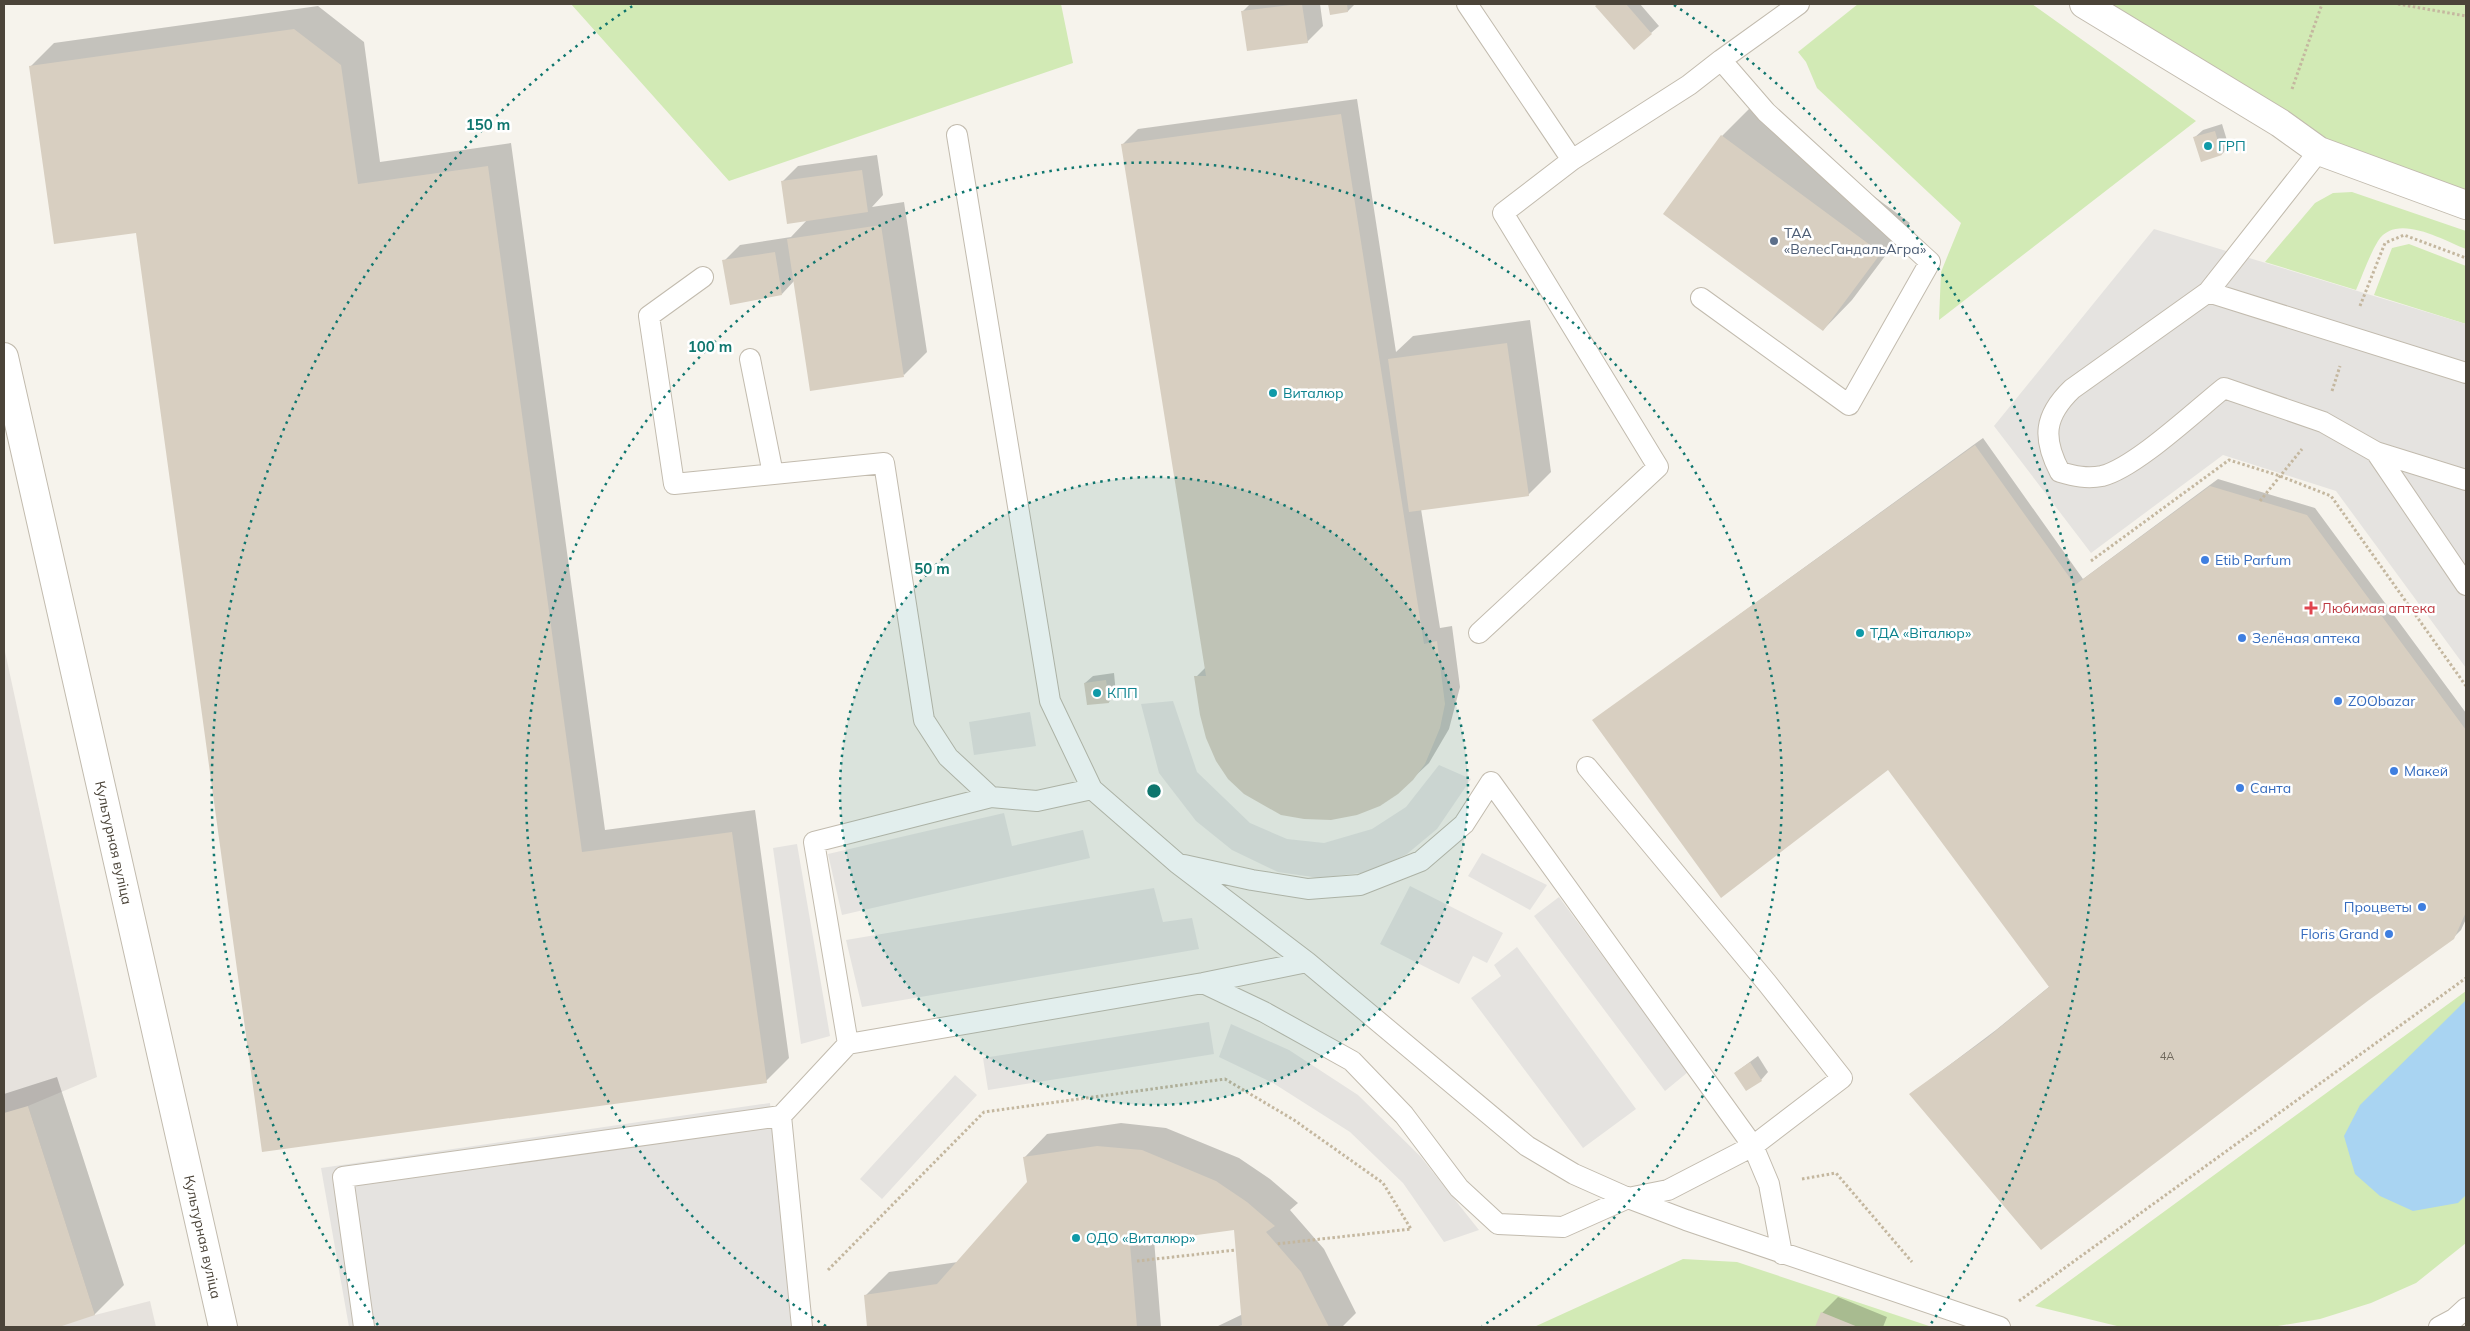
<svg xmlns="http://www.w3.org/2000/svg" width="2470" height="1331" font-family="Mulish,sans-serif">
  <rect width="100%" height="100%" fill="#f6f3ec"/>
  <path fill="#e6e2dd" d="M4,647L97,1077L28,1106L95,1315L150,1301L156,1327H4Z"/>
  <path fill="#d2eab5" d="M571,4H1061L1073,63L729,181Z
    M1858,4H2032L2196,121L1939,320L1941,272L1961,223L1817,88L1806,62L1798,52Z
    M2084,4H2466V205L2319,151Z
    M2352,192L2466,231V249C2443,240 2396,212 2378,241C2369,256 2363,274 2356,290L2265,262L2315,203L2333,193Z
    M2409,244L2466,266V324L2374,295L2392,248Z
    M2466,991V1243L2416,1283L2371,1303L2320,1319L2272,1327L2117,1326L2035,1306Z
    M1683,1259L1737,1262L1932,1327H1534Z"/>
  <path fill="#e5e3e0" d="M2154,229L2466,324V668L2336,491L2223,455L2091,553L1994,426Z
    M1173,701L1197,772L1250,823L1287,839L1324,843L1372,829L1406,807L1439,765L1471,779L1437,829L1407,854L1369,872L1319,878L1278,872L1232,850L1196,821L1159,773L1141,704Z
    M1030,712L1036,746L974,755L969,722Z
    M1004,813L1012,846L1083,830L1090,858L842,915L828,854Z
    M797,844L830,1036L801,1044L773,848Z
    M1482,853L1547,885L1530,910L1468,876Z
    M1410,886L1503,933L1487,963L1473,956L1459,984L1380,944Z
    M1154,888L1163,922L1192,918L1199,949L862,1007L846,940Z
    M1559,897L1688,1072L1665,1091L1534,916Z
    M1517,947L1636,1109L1583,1148L1471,998L1501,976L1494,965Z
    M1209,1022L1214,1054L988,1090L983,1058Z
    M1231,1024L1289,1050L1358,1095L1420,1156L1479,1230L1444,1242L1403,1183L1350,1132L1273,1083L1219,1057Z
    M955,1075L977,1095L882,1199L860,1179Z
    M770,1103L791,1327H349L321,1168Z"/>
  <path fill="#a9d4f2" d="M2466,1000V1195L2458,1203L2413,1211L2380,1196L2355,1174L2344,1136L2360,1105Z"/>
  <path fill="#0003" d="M1250,4H1320L1323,26L1307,42L1243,11Z
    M1330,4H1355L1348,11L1331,14Z
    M1599,4H1640L1659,26L1651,33L1597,6Z
    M318,6L364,42L380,162L511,143L605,830L755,810L789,1058L766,1081L264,1150L137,231L31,66L54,43Z
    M1357,99L1396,352L1413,336L1530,320L1551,472L1528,495L1421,509L1440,628L1452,626L1460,687L1449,729L1429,763L1412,779L1196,677L1206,667L1122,145L1138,129Z
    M1752,106L1910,223L1852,300L1823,330L1722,136Z
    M2222,124L2229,147L2222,154L2195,137L2203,130Z
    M877,155L883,195L872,207L904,202L927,352L904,375L794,281L782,294L724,261L740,245L791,237L807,220L782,182L798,166Z
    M1983,438L2083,579L2218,479L2315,508L2466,713V919L2461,930L2453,938L1911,1094L1996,1030L2050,986L1888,768L1594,720Z
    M1114,673L1116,694L1109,702L1085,683L1093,676Z
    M1758,1056L1768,1072L1761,1080L1735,1073Z
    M57,1077L124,1285L95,1314L55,1327H4V1094Z
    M1121,1123L1166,1128L1239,1158L1270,1179L1298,1203L1290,1210L1324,1249L1356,1313L1342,1327H1216L1243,1314L1236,1229L1154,1239L1161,1327H868L865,1296L889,1272L958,1262L1029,1183L1024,1158L1047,1134Z
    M1838,1297L1887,1317L1883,1327H1816L1822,1313Z"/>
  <path fill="#d8cfc1" d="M1298,4H1302L1308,43L1247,51L1241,11Z
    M1328,4H1347L1348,12L1330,15Z
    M1598,4H1626L1652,34L1634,50L1595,6Z
    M294,29L341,65L358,184L488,166L582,852L732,832L767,1083L262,1152L136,233L54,244L29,66Z
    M1341,114L1424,644L1437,641L1445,704L1440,728L1425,764L1413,780L1398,794L1380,806L1357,815L1331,820L1304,819L1281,815L1244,794L1228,779L1216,761L1206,738L1200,715L1194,676H1206L1121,144Z
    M2215,131L2222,155L2201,162L2193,137Z
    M1721,135L1881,253L1823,331L1663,214Z
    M862,170L868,212L787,224L781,181Z
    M881,225L904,377L810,391L787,239Z
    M775,252L782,295L730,305L722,260Z
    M1507,343L1529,496L1409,512L1388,359Z
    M1975,445L2075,585L2210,486L2307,515L2466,730V912L2454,939L2369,1000L2041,1250L1909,1094L1987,1038L2049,987L1888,770L1721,898L1592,720Z
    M1106,680L1109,703L1087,705L1084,683Z
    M1750,1062L1762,1081L1746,1091L1734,1073Z
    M28,1106L95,1315L59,1327H4V1113Z
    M1097,1146L1142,1150L1216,1181L1247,1202L1275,1226L1266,1232L1301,1272L1329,1327H1237L1242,1325L1234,1230L1130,1244L1137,1327H867L864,1295L937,1284L1027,1182L1023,1157Z
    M1821,1312L1858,1327H1815Z"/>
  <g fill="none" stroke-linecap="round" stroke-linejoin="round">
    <g stroke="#c2bbae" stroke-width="22">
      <path id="lane" d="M1467,4L1572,160
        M957,135L1050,701L1092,789L1177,863L1307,962L1527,1146L1574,1174L1628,1198L1686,1220L2000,1327
        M2319,151L2208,292L2072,389C2044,416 2042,438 2060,472C2074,476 2087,479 2102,476C2135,468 2195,411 2224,388L2323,422L2376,452L2466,480
        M703,277L649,316L674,484L884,463L924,720L948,757L991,797L1037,801L1092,789
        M2208,292L2466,373
        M1701,298L1849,405L1930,262L1766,112L1721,60L1799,4
        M750,359L773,474
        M2376,452L2466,585
        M1479,633L1658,467L1503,213L1572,160L1689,85L1721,60
        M1587,767L1767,983L1842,1078L1753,1146L1769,1184L1782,1254
        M1184,865L1252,880L1308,889L1360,885L1421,861L1464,824L1491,782L1753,1146L1668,1190L1628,1198L1563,1227L1498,1224L1459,1188L1404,1115L1352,1061L1264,1012L1203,983
        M848,1044L1203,983L1307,962
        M781,1116L802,1327
        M364,1327L343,1177L781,1116L848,1044L814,842L991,797
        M2439,1327L2454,1319L2466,1308"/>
    </g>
    <g stroke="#c2bbae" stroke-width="30">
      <g id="street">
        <path d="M2084,4L2280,123L2319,151L2466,205"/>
        <path id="s1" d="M4,357L223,1327"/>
      </g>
    </g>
    <path stroke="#c4b79f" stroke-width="3" stroke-dasharray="2.5 2.5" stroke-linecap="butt" d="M2398,4L2466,16
      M2292,89L2322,4
      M2360,306L2385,243L2404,235L2466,258
      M2332,391L2340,366
      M2260,501L2302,449
      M2091,561L2229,460L2280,476L2331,496L2466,686
      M1802,1179L1836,1173L1912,1262
      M1137,1261L1236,1250
      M828,1270L984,1112L1225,1079L1294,1120L1383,1183L1411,1229L1276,1244
      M2019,1301L2466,978"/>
    <use href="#lane" stroke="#fff" stroke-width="20"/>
    <use href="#street" stroke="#fff" stroke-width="28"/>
  </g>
  <circle cx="1154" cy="791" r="314" fill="#0f766e" fill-opacity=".12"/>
  <g fill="none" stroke="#0f766e" stroke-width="2.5" stroke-dasharray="2.5 5">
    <circle cx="1154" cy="791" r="314"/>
    <path d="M826 1326A628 628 0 1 1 1482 1326"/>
    <path d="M378 1325A942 942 0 0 1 634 5M1674 5A942 942 0 0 1 1930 1325"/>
  </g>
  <g fill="#0f9aa8" stroke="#fff" stroke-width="2">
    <circle cx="2208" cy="146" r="5"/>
    <circle cx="1273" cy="393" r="5"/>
    <circle cx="1860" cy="633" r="5"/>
    <circle cx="1097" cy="693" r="5"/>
    <circle cx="1076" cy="1238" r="5"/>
  </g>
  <circle fill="#5c6f8a" stroke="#fff" stroke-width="2" cx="1774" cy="241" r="5"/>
  <g fill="#3f7fe0" stroke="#fff" stroke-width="2">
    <circle cx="2205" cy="560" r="5"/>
    <circle cx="2242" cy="638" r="5"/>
    <circle cx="2338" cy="701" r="5"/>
    <circle cx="2394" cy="771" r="5"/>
    <circle cx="2240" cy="788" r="5"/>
    <circle cx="2422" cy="907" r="5"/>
    <circle cx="2389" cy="934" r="5"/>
  </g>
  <path fill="#e0444e" stroke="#fff" stroke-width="2" d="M2308.5 600.5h5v5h5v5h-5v5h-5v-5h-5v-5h5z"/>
  <g text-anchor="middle" stroke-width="5" stroke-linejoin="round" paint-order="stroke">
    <g font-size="11" fill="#6e675b">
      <text x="2167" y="1060">4А</text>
    </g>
    <g font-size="14" fill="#0d838f" stroke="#fff" text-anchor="start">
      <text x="2218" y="151">ГРП</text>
      <text x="1283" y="398">Виталюр</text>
      <text x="1870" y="638">ТДА «Віталюр»</text>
      <text x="1107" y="698">КПП</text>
      <text x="1086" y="1243">ОДО «Виталюр»</text>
    </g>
    <g font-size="14" fill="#4e5e75" stroke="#fff" text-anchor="start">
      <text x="1784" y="238">ТАА<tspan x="1784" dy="16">«ВелесГандальАгра»</tspan></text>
    </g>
    <g font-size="14" fill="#366cbe" stroke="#fff" text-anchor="start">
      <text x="2215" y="565">Etib Parfum</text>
      <text x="2252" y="643">Зелёная аптека</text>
      <text x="2348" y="706">ZOObazar</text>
      <text x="2404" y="776">Макей</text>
      <text x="2250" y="793">Санта</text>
      <text x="2412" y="912" text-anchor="end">Процветы</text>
      <text x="2379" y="939" text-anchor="end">Floris Grand</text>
    </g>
    <g font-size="14" fill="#be3a42" stroke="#fff" text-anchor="start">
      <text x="2321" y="613">Любимая аптека</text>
    </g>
    <g font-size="14" fill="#4b4439" stroke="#fff">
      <text dy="5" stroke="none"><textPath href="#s1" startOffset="498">Культурная вуліца</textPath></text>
      <text dy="5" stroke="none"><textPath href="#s1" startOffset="902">Культурная вуліца</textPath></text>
    </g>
  </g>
  <circle cx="1154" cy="791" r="8" fill="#0f766e" stroke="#fff" stroke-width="2.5"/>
  <g font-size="15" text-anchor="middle" font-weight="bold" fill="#0f766e" stroke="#fff" stroke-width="5" stroke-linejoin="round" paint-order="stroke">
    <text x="488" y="130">150 m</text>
    <text x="710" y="352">100 m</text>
    <text x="932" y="574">50 m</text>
  </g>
  <rect width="2470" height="1331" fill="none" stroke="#4b4439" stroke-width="10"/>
</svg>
